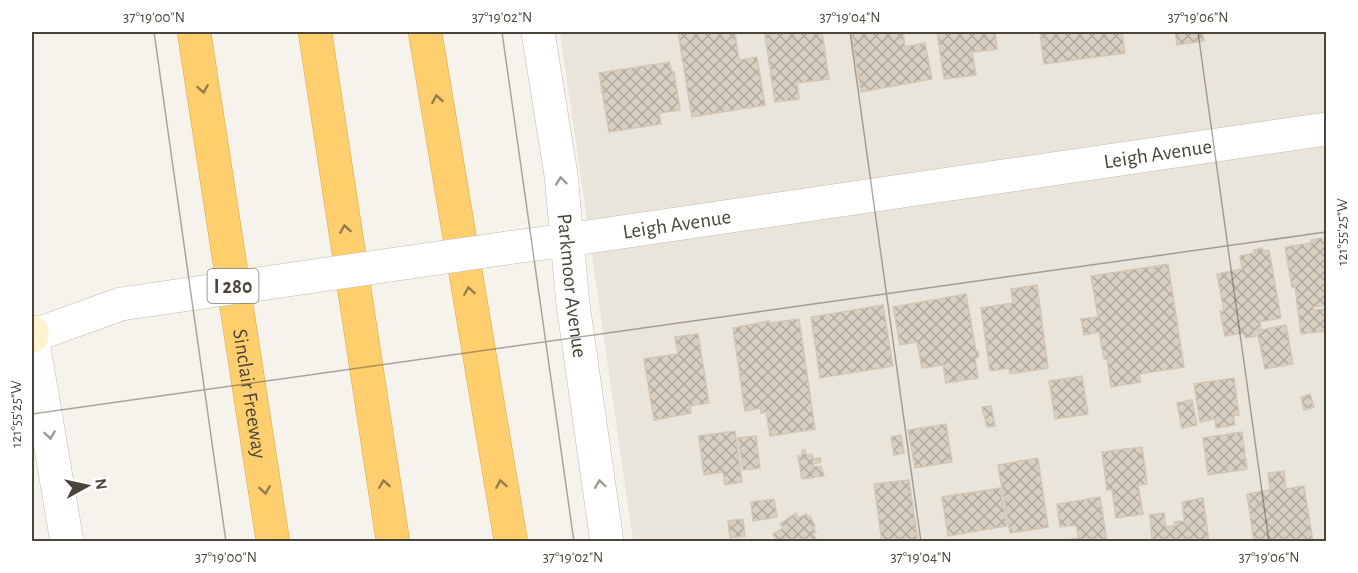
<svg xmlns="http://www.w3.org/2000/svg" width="1358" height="573" font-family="'Alegreya Sans',sans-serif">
  <defs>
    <pattern id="building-cross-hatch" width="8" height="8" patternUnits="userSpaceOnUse" patternTransform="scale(1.5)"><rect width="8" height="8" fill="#d8cfc1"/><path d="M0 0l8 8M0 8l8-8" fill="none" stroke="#b1aa9e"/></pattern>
  </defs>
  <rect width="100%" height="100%" fill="#f6f3ec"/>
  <path fill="#eae5da" d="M560,32H1326V541H633Z"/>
  <path fill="url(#building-cross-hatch)" stroke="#d3c7b4" stroke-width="1.5" d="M678,32H735L739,60L757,57L765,105L692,117Z
    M785,32H822L829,79L797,83L799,99L775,102L765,35Z
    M851,32H903L905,47L925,43L932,79L861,92Z
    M937,32H995L997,49L972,52L976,75L944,79Z
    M1040,32H1122L1125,53L1044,64Z
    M1175,32H1202L1204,41L1177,45Z
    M669,62L672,72H674L680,110L659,113L661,124L609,132L599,73Z
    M1322,238L1323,241H1326V305L1313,307L1314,310L1324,309L1326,331L1301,334L1295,286L1292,287L1285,247L1311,243V240Z
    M1262,248L1263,251L1269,250L1281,318L1260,322L1261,330L1286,325L1293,364L1265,369L1257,330L1254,331L1256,336L1245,338L1243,333L1225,336L1220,311H1224L1217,274L1242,269L1240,256L1255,253L1254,250Z
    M1168,264L1184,367L1139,374L1141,382L1111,387L1107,359H1104L1099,332L1084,335L1081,319L1098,317L1091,276Z
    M1037,285L1048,368L1010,374L1009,368L990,371L981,308L1013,303L1011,289Z
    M966,294L976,351H978L979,356L975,359L978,378L946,383L943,365L922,368L917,342L900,345L893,307Z
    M883,305L893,366L820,378L811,317Z
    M799,319L815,429L770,436L766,412L761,413V408L745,411L733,328L769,321V323Z
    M698,334L709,403L690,406L691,413L654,420L644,359L678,354L675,337Z
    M1082,376L1088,414L1055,419L1049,381Z
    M1234,378L1239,415L1233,416L1235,425L1216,428L1215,419L1200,422L1194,384Z
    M1310,394L1314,407L1304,410L1301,397Z
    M1192,400L1197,425L1182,428L1177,403Z
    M991,406L995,426L987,427L982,407Z
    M946,424L952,462L915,468L908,430Z
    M735,431L742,482L725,485L723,472L704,475L699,436Z
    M1242,432L1247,469L1208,475L1203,438Z
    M901,435L904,453L894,455L891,437Z
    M756,436L760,468L743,470L738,438Z
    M1142,447L1147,484L1138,485L1143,514L1116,518L1112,489L1107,490L1102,452Z
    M802,450H805L806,455L812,454L813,459L820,458L821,462L813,464V467L821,466L824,476L802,479L798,456H802Z
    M1038,458L1048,527L1010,533L998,465Z
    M1284,471L1286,489L1304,486L1313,542H1254L1247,494L1270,490L1268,473Z
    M909,480L918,541L882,542L874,484Z
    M1000,488L1007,526L948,536L942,497Z
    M1100,497L1107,542H1066L1065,540L1079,538L1076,525L1060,527L1057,504Z
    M1203,498L1209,542H1152L1150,515L1164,513L1166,527L1175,526L1174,522L1184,521L1185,525L1182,502Z
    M774,499L777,517L753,521L751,502Z
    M796,513L799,518L806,514L808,517L810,516L815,526L813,527L816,532L813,534L818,542H778L773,534L783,528L780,524Z
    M743,519L745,536L730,538L728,521Z"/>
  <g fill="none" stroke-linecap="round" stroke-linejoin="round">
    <g stroke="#c2bbae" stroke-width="34">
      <g id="minor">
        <path id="s1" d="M567,240L1326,129"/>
      </g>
    </g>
    <g stroke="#c2bbae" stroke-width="34">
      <g id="tertiary">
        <path id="s2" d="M538,32L561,175L573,304L607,542"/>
        <path d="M507,248L567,240"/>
        <path d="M32,336L67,542"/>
        <path d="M32,336L121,304"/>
      </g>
    </g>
    <g stroke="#d6c79b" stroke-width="34">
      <path id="secondary" d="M32,332V336"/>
    </g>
    <g stroke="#e0a43c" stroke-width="34">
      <g id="motorway">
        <path id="s3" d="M194,32L273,542"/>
        <path d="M315,32L393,542"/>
        <path d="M425,32L511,542"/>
      </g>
    </g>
    <use href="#minor" stroke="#fff" stroke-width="33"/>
    <use href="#tertiary" stroke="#fff" stroke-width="33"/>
    <use href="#secondary" stroke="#fff3cd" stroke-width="33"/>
    <use href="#motorway" stroke="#ffcf6e" stroke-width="33"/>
    <g stroke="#c2bbae" stroke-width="34" stroke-linecap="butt">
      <path id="tertiary-bridge" d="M121,304L507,248"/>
    </g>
    <use href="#tertiary-bridge" stroke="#fff" stroke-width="33"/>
  </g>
  <defs><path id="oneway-chevron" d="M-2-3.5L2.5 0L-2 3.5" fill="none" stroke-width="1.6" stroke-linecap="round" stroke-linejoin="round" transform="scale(1.5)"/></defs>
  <g stroke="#937c4e">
    <use href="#oneway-chevron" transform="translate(203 89) rotate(81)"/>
    <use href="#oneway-chevron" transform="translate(437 99) rotate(-100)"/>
    <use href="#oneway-chevron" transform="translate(345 229) rotate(-99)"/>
    <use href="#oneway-chevron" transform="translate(469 291) rotate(-99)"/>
    <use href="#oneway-chevron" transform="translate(384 484) rotate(-99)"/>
    <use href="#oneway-chevron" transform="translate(501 484) rotate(-99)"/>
    <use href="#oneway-chevron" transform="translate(265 490) rotate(81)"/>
  </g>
  <g stroke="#9c9892">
    <use href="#oneway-chevron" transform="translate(561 181) rotate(-96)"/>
    <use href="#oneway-chevron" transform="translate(50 435) rotate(81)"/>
    <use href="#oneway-chevron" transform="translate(600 484) rotate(-98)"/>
  </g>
  <path fill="none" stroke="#4b4439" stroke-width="1.5" stroke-opacity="0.45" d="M154,32L226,542M502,32L574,542M850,32L921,542M1198,32L1269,542M32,414L1326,232"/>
  <g text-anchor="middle" stroke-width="5" stroke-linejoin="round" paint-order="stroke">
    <rect fill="#fff" stroke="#817c74" stroke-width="1.5" x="207.5" y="269" width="51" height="34" rx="4.5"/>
    <g font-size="20" font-weight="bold" fill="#4b4439">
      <text x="233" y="293">I 280</text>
    </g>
    <g font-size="21" fill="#4b4439" stroke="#fff">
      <text dy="7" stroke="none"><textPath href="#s1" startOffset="597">Leigh Avenue</textPath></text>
      <text dy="7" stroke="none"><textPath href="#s1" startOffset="111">Leigh Avenue</textPath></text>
      <text dy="7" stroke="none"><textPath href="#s2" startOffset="256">Parkmoor Avenue</textPath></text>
      <text dy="7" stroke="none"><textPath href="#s3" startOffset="366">Sinclair Freeway</textPath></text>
    </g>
  </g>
  <rect width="1358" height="573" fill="none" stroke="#ffffff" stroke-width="66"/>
  <g transform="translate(87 486) rotate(82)" stroke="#ffffff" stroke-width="4.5" paint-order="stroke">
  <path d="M0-4.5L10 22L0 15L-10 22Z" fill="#4b4439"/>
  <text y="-9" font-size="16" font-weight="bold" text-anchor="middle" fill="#4b4439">N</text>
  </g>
  <rect x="33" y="33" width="1292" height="507" fill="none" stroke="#4b4439" stroke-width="2"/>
  <g font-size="15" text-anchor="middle" fill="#4b4439">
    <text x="154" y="22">37°19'00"N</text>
    <text x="502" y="22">37°19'02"N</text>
    <text x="850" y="22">37°19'04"N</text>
    <text x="1198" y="22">37°19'06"N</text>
    <text transform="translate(1342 232) rotate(-90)" y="5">121°55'25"W</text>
    <text transform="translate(16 414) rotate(-90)" y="5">121°55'25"W</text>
    <text x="226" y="562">37°19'00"N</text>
    <text x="573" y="562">37°19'02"N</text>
    <text x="921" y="562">37°19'04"N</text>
    <text x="1269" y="562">37°19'06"N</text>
  </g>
</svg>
